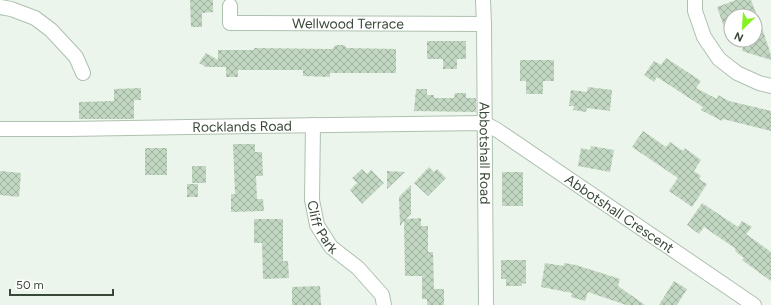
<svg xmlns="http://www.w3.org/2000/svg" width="771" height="305" font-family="Figtree,sans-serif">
  <defs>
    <pattern id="building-cross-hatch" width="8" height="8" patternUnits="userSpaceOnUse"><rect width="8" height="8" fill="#c2d7c1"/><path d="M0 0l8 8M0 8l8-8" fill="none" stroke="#9fb09e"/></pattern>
  </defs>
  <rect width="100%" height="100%" fill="#ecf5ec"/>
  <path fill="url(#building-cross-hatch)" d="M190,0H213V12L202,13V27H191Z
    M736,0H751L757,16H731V40L729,41L717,7Z
    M762,28L771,55V60L742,51L745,40H758Z
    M427,41H466V59H457V69H443V59H427Z
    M336,45H344L347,48L396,49V73H330V77L303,76V70H238V77H226V67H206L199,63L206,53L218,60V50H254V48L332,49Z
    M666,58L701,81L696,88L717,99L718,95L729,101L771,111V131L723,119L722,121L701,110L703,107L657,77L654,82L644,75L654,61L661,65Z
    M520,60H554V81H543V94H526V81H520Z
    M588,87L612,90L610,111L587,108L586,112L573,110L574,106H569L571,90L587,92Z
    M141,88V100H134V119H79V102L114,101V89Z
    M416,89H427V95H434V98H454L455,93H466V98H476V112L414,111Z
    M643,131L666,147L670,142L683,151L685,148L701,160L694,171L701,176L699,179L707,184L692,207L669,191L678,178L632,147Z
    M233,144H255V152H262L263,176H256L257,199H263L264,211L231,212V194H235Z
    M591,146L614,150L610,172L578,166L581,148L590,150Z
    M145,148H167V175H145Z
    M192,166H206V183H192Z
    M429,167L434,172L437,169L446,178L428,196L414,183Z
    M362,169L367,174L371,170L384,183L362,204L350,190L357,183L352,178Z
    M0,171L21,173L19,197L0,195Z
    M387,171L405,172L387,189Z
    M502,172H523V206H502Z
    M187,184H198V197H187Z
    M411,185V214L406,219L421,218V226H428V252H433L434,289H444V305H427V299H422V276H405L404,221L400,226L399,197Z
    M702,203L738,227L742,221L752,227L746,234L771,252V281L742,260L744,258L735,251L736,249L704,227L699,234L687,225Z
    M254,219H283V261H288L289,278L263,279L262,243H254Z
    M501,260H526V284L522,283V286H506V279H501Z
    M545,263L564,266V263L576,265L620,279L618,286L645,305H626L588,292L585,301L571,297L572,293L541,287Z
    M674,281L687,289L677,305H659Z
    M320,286L321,305H292V287Z"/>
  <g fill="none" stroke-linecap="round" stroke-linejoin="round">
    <g stroke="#aec1af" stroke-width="16">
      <g id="minor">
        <path id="s1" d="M483,0L484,24L486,305"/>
        <path d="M695,0V11L704,37L719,59L737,73L759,83L771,86"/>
        <path id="s2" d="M230,6V23L484,24"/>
        <path d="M0,7L11,9L35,18L51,30L76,57L83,73"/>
        <path id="s3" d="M313,125L312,200L317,225L331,247L358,268L382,295L384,305"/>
        <path id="s4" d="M0,129H69L189,127L484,123L497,130L754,305"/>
      </g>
    </g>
    <use href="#minor" stroke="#fff" stroke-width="14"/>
  </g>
  <g text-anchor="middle" stroke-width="3" stroke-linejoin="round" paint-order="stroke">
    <g font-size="14" fill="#394939" stroke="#fff">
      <text dy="5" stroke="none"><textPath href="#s2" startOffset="135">Wellwood Terrace</textPath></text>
      <text dy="5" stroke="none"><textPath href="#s4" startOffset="242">Rocklands Road</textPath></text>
      <text dy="5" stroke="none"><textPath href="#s1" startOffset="153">Abbotshall Road</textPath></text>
      <text dy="5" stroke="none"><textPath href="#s4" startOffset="647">Abbotshall Crescent</textPath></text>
      <text dy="5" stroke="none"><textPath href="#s3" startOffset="104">Cliff Park</textPath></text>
    </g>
  </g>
  <g transform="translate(743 28) rotate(205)"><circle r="19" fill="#ffffff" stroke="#b0b6b0"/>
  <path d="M0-3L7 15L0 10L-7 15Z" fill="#86f226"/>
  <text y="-6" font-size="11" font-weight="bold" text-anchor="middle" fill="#394939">N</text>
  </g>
  <path d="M10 289v6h103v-6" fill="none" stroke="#394939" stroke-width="2"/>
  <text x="16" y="289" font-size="12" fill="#394939" stroke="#ffffff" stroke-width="3" paint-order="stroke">50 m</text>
</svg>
